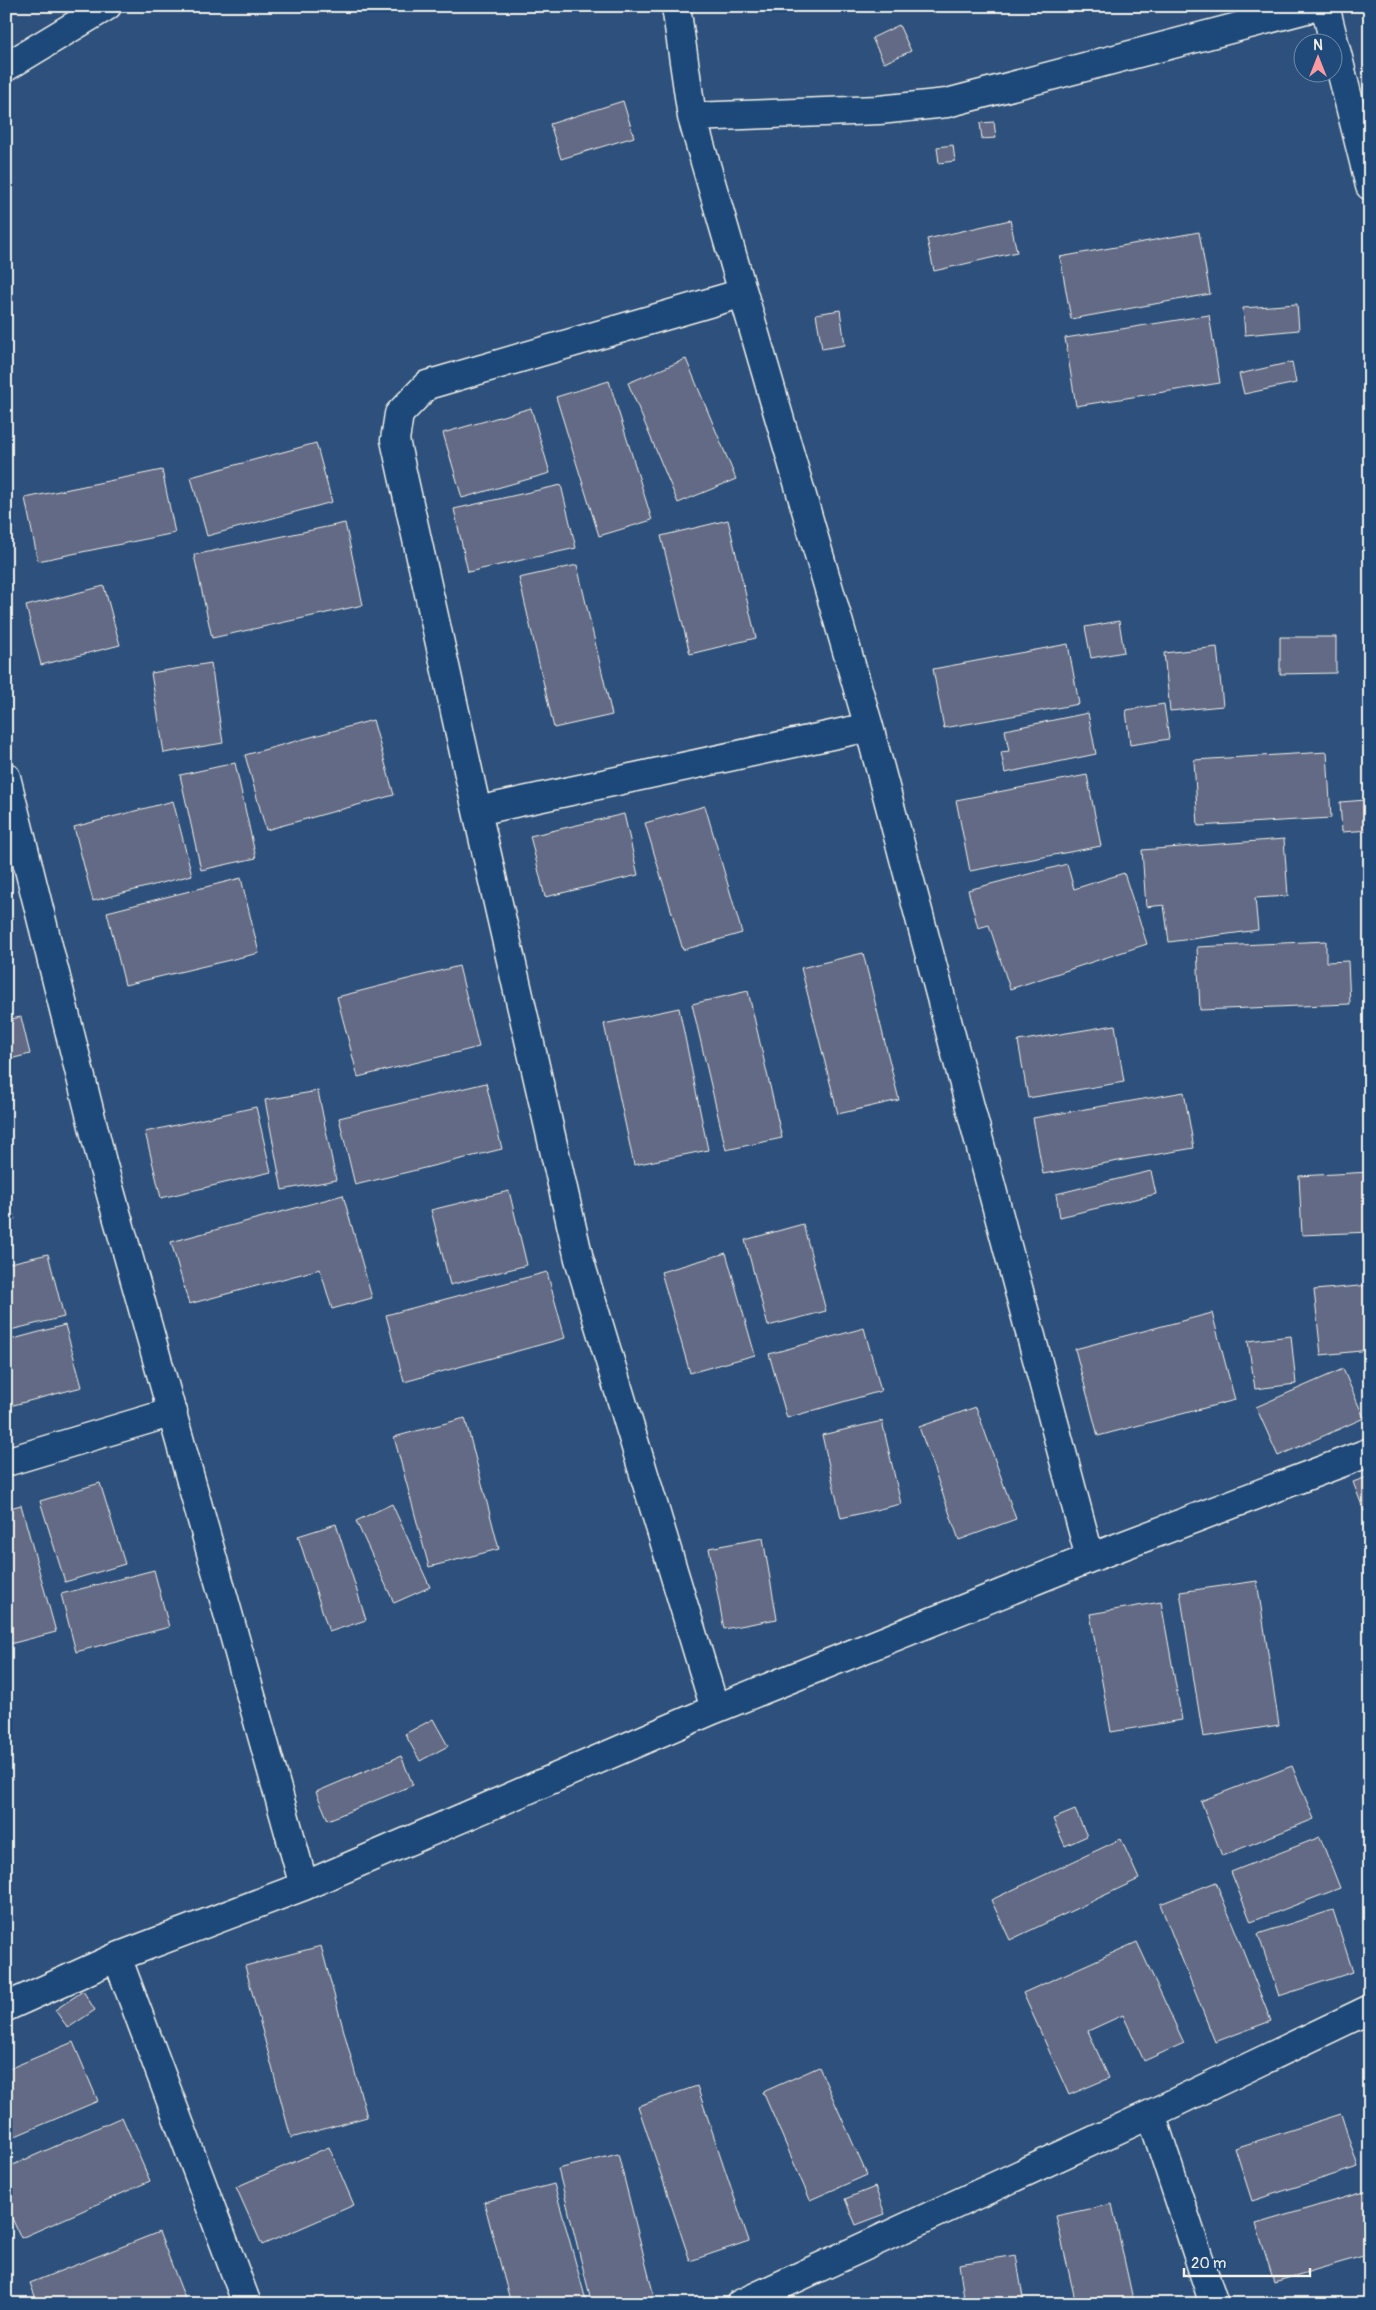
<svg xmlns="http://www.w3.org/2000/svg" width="1376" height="2310" font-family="Pangolin,sans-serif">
  <rect width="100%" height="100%" fill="#2d517c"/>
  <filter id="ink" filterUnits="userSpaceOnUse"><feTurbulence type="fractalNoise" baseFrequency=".02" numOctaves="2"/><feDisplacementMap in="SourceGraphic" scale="10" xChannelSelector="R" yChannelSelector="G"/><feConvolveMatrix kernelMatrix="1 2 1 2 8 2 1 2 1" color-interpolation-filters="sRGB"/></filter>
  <g filter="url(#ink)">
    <path fill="#636b85" stroke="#f4f1e8" d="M899,25L911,51L884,63L872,38Z
      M623,101L634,137L561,159L550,124Z
      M994,122L996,138L982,139L980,123Z
      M953,145L955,161L939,163L937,147Z
      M1010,220L1017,252L934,271L927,239Z
      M1199,232L1210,294L1071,319L1060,257Z
      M1297,304L1299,330L1245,335L1243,308Z
      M840,310L845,345L822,349L816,314Z
      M1209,315L1220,383L1076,406L1065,338Z
      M686,359L736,479L678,503L628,383Z
      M1292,362L1296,383L1244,394L1239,374Z
      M609,381L652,520L599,536L556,397Z
      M531,408L550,473L462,498L443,433Z
      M316,443L332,502L207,536L191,477Z
      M162,470L175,533L38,561L25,498Z
      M561,485L576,548L468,572L454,509Z
      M728,520L756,638L690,654L661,536Z
      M345,523L363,605L212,638L194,555Z
      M577,565L612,715L554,728L519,578Z
      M104,586L120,645L41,665L26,606Z
      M1119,621L1124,652L1091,658L1085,627Z
      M1280,637H1336V673L1280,674Z
      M1068,644L1079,704L944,728L933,669Z
      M1217,647L1223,706L1170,711L1164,653Z
      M211,663L223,743L164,753L151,673Z
      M1164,704L1169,739L1130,745L1126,710Z
      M1088,713L1096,754L1005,773L1001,752L1009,751L1005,730Z
      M373,720L394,795L266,830L245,755Z
      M1327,752L1331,818L1198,826L1194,760Z
      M235,763L256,858L201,870L180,775Z
      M1087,775L1101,846L970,871L956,800Z
      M1366,800L1369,830L1342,832L1340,802Z
      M173,801L192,875L93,901L74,827Z
      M705,806L742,933L683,950L645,823Z
      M624,814L638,875L545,897L530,836Z
      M1284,839L1288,896L1255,898L1258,930L1169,942L1164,905L1146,907L1142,850Z
      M1067,864L1074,889L1124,873L1147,944L1010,989L989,925L978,928L968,890Z
      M241,878L259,953L125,985L107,912Z
      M1326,941V962L1348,961L1350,1004L1200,1010L1197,947Z
      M863,953L899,1100L838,1114L801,968Z
      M459,966L479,1047L358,1077L337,997Z
      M748,991L782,1138L726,1150L692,1004Z
      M679,1008L708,1150L634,1165L604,1024Z
      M21,1017L30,1054L6,1060V1020Z
      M1115,1025L1124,1082L1028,1098L1018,1041Z
      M486,1083L502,1149L355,1185L339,1118Z
      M318,1091L336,1180L282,1190L265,1100Z
      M1184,1092L1194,1148L1043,1174L1033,1118Z
      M256,1107L271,1172L161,1198L145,1132Z
      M1151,1171L1156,1194L1060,1217L1056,1194Z
      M1370,1172V1232L1302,1235L1299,1176Z
      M6,1191L15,1219L6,1222Z
      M509,1191L527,1265L450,1285L431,1210Z
      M343,1195L372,1298L332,1309L320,1269L189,1304L171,1242Z
      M803,1224L826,1311L768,1326L745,1240Z
      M726,1253L755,1355L690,1373L661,1272Z
      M48,1254L64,1317L6,1331V1264Z
      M547,1272L565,1338L404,1382L386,1315Z
      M1370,1285V1350L1321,1355L1314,1290Z
      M1212,1313L1235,1400L1098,1436L1075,1349Z
      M65,1325L82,1387L6,1407V1341Z
      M864,1328L881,1391L787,1418L769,1354Z
      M1291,1336L1296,1384L1255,1389L1248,1341Z
      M1343,1369L1364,1418L1278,1456L1256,1407Z
      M976,1407L1016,1519L959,1540L919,1427Z
      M465,1418L499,1549L429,1567L394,1437Z
      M882,1421L901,1504L841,1518L822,1435Z
      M1370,1476V1509L1364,1511L1353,1482Z
      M100,1483L125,1564L65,1582L40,1501Z
      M392,1504L430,1587L394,1603L356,1521Z
      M21,1505L56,1632L6,1645V1509Z
      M336,1524L366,1620L329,1632L298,1536Z
      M763,1538L777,1619L724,1629L709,1548Z
      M154,1570L169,1627L76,1652L61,1594Z
      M1257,1581L1279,1725L1203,1737L1180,1592Z
      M1161,1602L1182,1720L1111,1732L1090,1614Z
      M433,1719L448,1746L420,1761L405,1734Z
      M401,1756L413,1785L328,1820L316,1792Z
      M1292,1766L1314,1819L1222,1856L1201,1801Z
      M1075,1810L1087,1836L1065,1846L1053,1819Z
      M1320,1837L1340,1888L1251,1922L1231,1872Z
      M1121,1839L1139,1879L1010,1940L991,1900Z
      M1216,1882L1271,2021L1215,2042L1160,1904Z
      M1333,1910L1353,1972L1279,1996L1258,1934Z
      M1137,1942L1184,2043L1144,2061L1123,2015L1088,2031L1109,2078L1069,2095L1023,1993Z
      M321,1946L367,2117L291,2138L245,1966Z
      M83,1991L95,2010L68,2028L55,2010Z
      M73,2042L98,2101L6,2140V2070Z
      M819,2067L867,2175L810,2200L763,2092Z
      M697,2086L749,2241L690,2261L638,2106Z
      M1341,2114L1358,2167L1252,2201L1235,2148Z
      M122,2117L150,2181L21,2238L6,2205V2168Z
      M329,2147L354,2205L262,2245L236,2187Z
      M618,2154L656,2304H592L558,2169Z
      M554,2184L587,2304H511L484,2202Z
      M875,2187L885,2214L856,2225L845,2199Z
      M1370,2190V2254L1274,2282L1256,2224Z
      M1112,2204L1134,2304H1076L1056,2216Z
      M159,2232L186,2301L178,2304H38L30,2283Z
      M1016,2255L1024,2304H965L959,2264Z
      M926,2296L928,2304H904Z"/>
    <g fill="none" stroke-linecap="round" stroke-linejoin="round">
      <g stroke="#f4f1e8" stroke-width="31">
        <path id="minor" d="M676,6L692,117L869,727L1090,1558
          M6,67L107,6
          M692,117L879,110L947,103L1318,6
          M6,777L102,1162L304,1886
          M477,811L869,727
          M6,1462L173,1412
          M715,1709L579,1259L477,811L395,440L399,414L427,385L743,293
          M117,1957L247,2304
          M6,2007L117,1957L304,1886L715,1709L1090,1558L1370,1452
          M1151,2114L1214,2304
          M740,2304L1151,2114L1370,2009"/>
      </g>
      <g stroke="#f4f1e8" stroke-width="31">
        <path id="tertiary" d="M1325,6L1370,186"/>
      </g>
      <use href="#minor" stroke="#1f4a7a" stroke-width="28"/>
      <use href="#tertiary" stroke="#1f4a7a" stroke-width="28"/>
    </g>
  </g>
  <rect width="1376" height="2310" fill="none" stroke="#1f4a7a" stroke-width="25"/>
  <rect x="12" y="12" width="1351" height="2285" fill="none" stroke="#f4f1e8" stroke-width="2" filter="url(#ink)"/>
  <g transform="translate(1318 58)"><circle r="24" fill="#1f4a7a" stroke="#748da6"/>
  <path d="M0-4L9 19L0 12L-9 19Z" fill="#ff9aa2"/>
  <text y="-8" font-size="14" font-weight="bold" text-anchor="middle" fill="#f4f1e8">N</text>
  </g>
  <path d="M1184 2268v8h126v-8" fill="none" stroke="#f4f1e8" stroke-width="2.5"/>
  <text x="1191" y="2268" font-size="15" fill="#f4f1e8" stroke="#1f4a7a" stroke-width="4" paint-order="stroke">20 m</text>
</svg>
